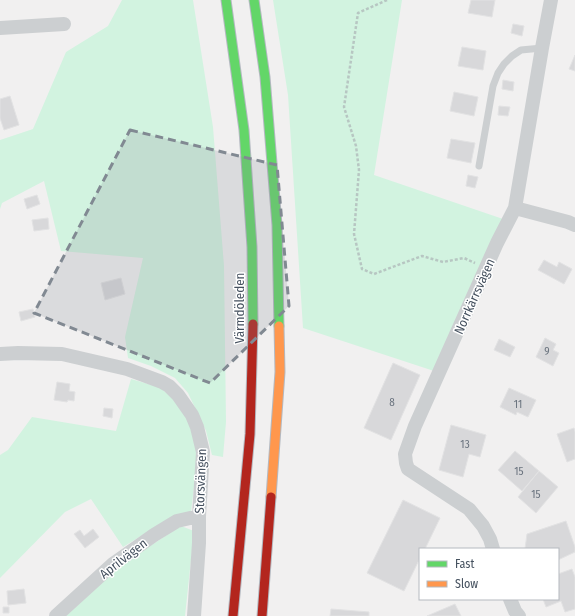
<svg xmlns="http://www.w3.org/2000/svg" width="575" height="616" font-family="'Fira Sans Condensed',sans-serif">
  <rect width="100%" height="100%" fill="#f1f0f0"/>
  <path fill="#d2f3e0" d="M122,0H193L213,127L224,266L226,422L223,457L212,455L206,431L188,393L175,378L151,366L128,358L125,337L143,258L61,251L44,181L2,203L0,209V140L33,129L66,52L108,26Z
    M273,0H402L374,175L503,219L434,371L303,328L288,95Z
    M131,379L159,387L173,398L191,422L198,453L191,512L167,520L123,547L91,499L65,512L0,578V455L8,450L32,417L116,431Z
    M181,526L194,531L185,616H66L122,564Z"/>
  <path fill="#d8d8da" stroke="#e2e2e3" d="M471,0H495L492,17L468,13Z
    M513,24L524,26L522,36L511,33Z
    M462,47L486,51L483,70L458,66Z
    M575,55V71L569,69Z
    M503,80L514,82L513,91L502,89Z
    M454,92L478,97L474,116L450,111Z
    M10,96L19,125L4,130L0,118V99Z
    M499,106L510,107L508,116L498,115Z
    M451,139L475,143L471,163L447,158Z
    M468,175L478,177L475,188L466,186Z
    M37,195L40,204L27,209L24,199Z
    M48,218L49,229L34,231L32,220Z
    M544,260L557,267L559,262L572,269L564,284L538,270Z
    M121,278L125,294L105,300L101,283Z
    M33,309L35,317L21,321L19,312Z
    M545,338L556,344L553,350L559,353L553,366L536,357Z
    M499,339L515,347L510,357L494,350Z
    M393,363L420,375L391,440L364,428Z
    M57,382L70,384L69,391L75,392L74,401L68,400L67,402L54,400Z
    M509,388L536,400L528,417L517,412L516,415L500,407Z
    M104,408L113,409L112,418L103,416Z
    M451,425L486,435L480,457L469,454L463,477L439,470Z
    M574,428L575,432V459L567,462L557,434Z
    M515,451L539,471L522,491L498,470Z
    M539,471L558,487L536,513L518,497Z
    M403,500L440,518L425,549H420V558L404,591L367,573Z
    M566,521L575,547V552L558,560V549H525L527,534Z
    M93,529L99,537L85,548L74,534L80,530L84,536Z
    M572,569L575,577V609L565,612L561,601L546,607L543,599H558V574Z
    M24,589L26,603L8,605L7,591Z
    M455,604L461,616H427Z
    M3,607H9V613H3Z
    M331,609L369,612V616H330Z"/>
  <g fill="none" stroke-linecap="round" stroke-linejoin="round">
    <g stroke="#b4b9c1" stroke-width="11">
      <path id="fast" d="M226,0L244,130L252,247L253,324
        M254,0L265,77L277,225L279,326"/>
    </g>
    <g stroke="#b4b9c1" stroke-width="11">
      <path id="slow" d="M271,497L280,372L279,326"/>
    </g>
    <g stroke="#b4b9c1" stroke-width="11">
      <path id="jam" d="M233,616L250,434L253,324
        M262,616L271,497"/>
    </g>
    <path stroke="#b7c6c2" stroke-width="2.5" stroke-dasharray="3 2" stroke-linecap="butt" d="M387,0L358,13L344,107L356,146L359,170L354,234L362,269L374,274L422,256L443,262L464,258L475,263"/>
    <path stroke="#cccfd1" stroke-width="7" d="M479,166L493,86L498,73L504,64L512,56L521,50L542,48"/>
    <path stroke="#cccfd1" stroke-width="14" d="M0,28L64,24
      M515,208L568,222L575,225
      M0,354L18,353L62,354L127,369L162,382L169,386L178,395L192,415L197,427L203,452L199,516V543L194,616
      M493,549L490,539L483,526L469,509L408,469L406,463L405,454L415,426L497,243L515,208L542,48L551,0
      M510,599L515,611L519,616
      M56,616L113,564L154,535L177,521L199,516"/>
    <use href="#fast" stroke="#63d668" stroke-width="9"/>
    <use href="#slow" stroke="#ff974d" stroke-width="9"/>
    <use href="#jam" stroke="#b3261e" stroke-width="9"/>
  </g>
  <path fill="#818992" fill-opacity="0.2" stroke="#818992" stroke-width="3" stroke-dasharray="8 5" stroke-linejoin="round" d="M130,130L277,165L289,306L210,383L34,313Z"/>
  <g text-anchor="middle" stroke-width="3" stroke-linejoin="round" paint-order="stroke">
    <g font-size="11" fill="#6b747f">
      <text x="547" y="355">9</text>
      <text x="392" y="406">8</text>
      <text x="518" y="408">11</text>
      <text x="465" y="448">13</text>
      <text x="519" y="475">15</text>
      <text x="536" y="498">15</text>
    </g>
    <g font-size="13" fill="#45515f" stroke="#fff">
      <text transform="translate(474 296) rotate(-66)" y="5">Norrkärrsvägen</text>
      <text transform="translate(239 308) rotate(-90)" y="5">Värmdöleden</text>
      <text transform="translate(200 481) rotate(-88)" y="5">Storsvängen</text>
      <text transform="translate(123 558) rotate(-38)" y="5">Aprilvägen</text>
    </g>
  </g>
  <rect x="419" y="548" width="140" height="52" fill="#ffffff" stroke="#b5b9bf"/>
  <rect x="427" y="561" width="20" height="6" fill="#63d668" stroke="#b5b9bf"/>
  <text x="455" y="568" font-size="12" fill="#45515f">Fast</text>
  <rect x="427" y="581" width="20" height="6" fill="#ff974d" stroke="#b5b9bf"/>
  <text x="455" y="588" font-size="12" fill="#45515f">Slow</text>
</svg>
